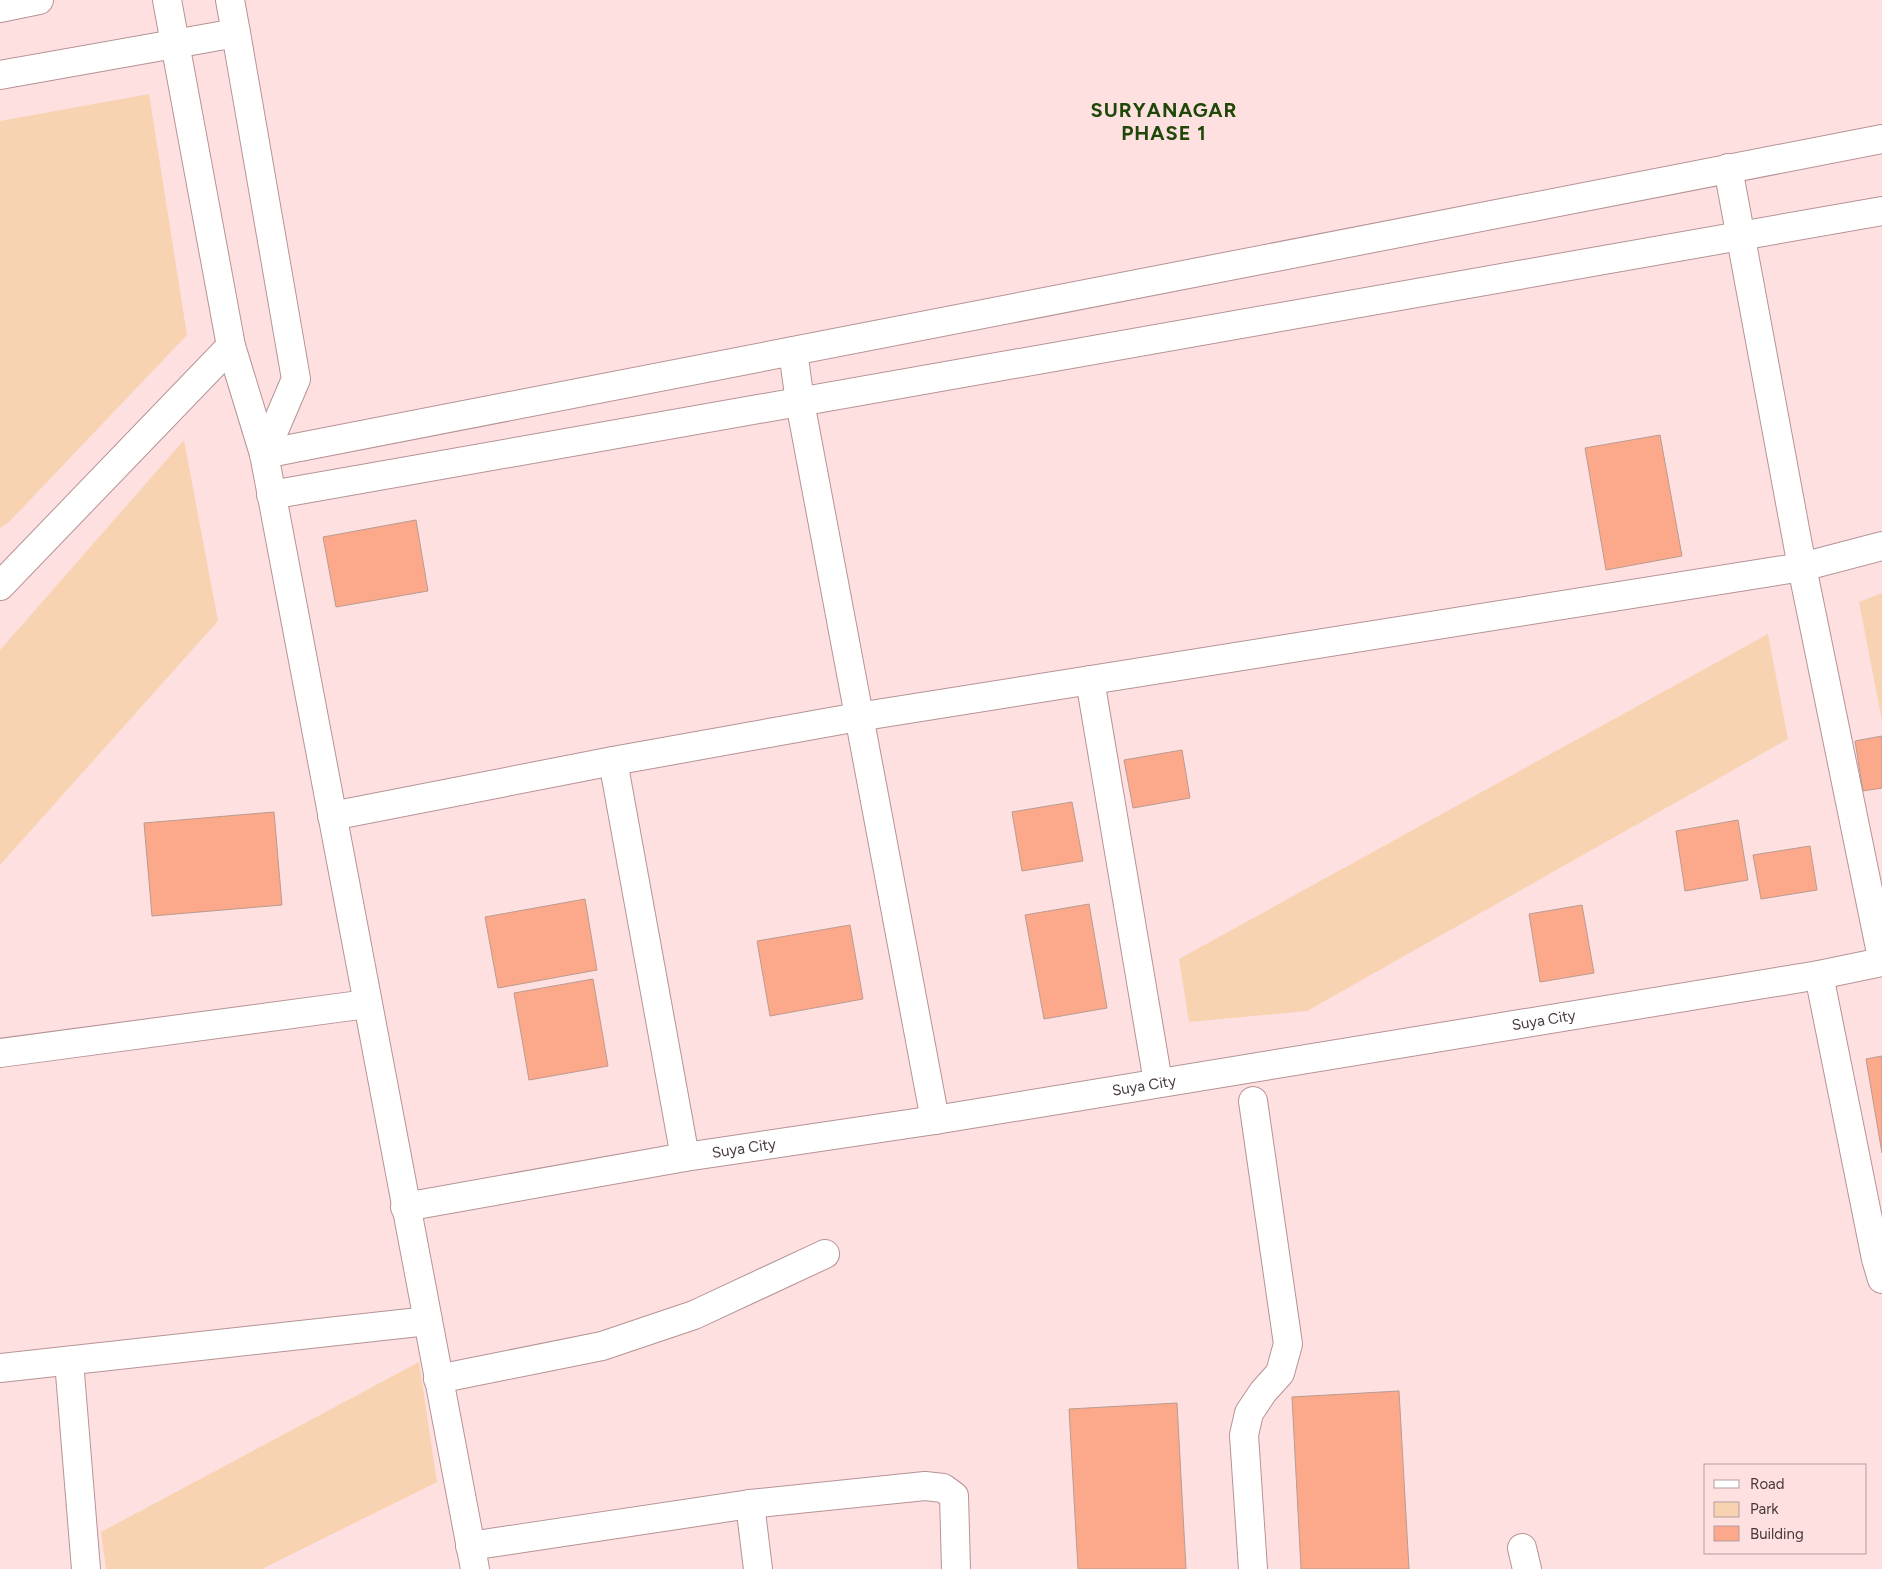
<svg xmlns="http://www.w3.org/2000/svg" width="1882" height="1569" font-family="Figtree,sans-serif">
  <rect width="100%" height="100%" fill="#fee0e1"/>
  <path fill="#f8d3b1" d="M149,94L187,335L9,522L0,528V121Z
    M184,440L218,621L0,865V650Z
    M1882,593V721L1859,602Z
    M1768,634L1788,739L1307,1011L1189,1022L1179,959Z
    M419,1362L437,1482L262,1569H106L101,1532Z"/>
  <path fill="#fca88b" stroke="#ba9b90" d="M1660,435L1682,556L1606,570L1585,448Z
    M416,520L428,591L336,607L323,537Z
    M1882,736V788L1863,791L1855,741Z
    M1182,750L1190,798L1133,808L1124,760Z
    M1072,802L1083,861L1022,871L1012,812Z
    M274,812L282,905L152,916L144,823Z
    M1738,820L1748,880L1685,891L1676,831Z
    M1810,846L1817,890L1761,899L1753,855Z
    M585,899L597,970L498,988L485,917Z
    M1089,904L1107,1008L1044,1019L1025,915Z
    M1582,905L1594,973L1540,982L1529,914Z
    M850,925L863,999L770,1016L757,941Z
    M593,979L608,1066L529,1080L514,993Z
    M1882,1056V1153L1866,1059Z
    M1399,1391L1409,1569H1301L1292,1397Z
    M1177,1403L1186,1569H1078L1069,1409Z"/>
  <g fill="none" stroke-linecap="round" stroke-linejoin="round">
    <g stroke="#b69395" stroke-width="30">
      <g id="minor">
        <path d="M167,0L231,346L264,454L475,1569"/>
        <path d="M0,8L39,0"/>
        <path d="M236,33L296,379L264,454"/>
        <path d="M0,75L236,33L230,0"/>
        <path d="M1728,168L1802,567L1882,546"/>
        <path d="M793,351L800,402L935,1120"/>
        <path d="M264,454L1882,139"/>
        <path d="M271,495L1882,211"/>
        <path d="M0,586L231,346"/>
        <path d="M1090,680L1158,1082"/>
        <path d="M613,761L685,1157"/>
        <path d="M332,816L613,761L858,717L1802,567L1882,958"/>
        <path d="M1819,975L1876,1259L1882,1279"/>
        <path d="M0,1053L367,1004"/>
        <path d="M1253,1101L1288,1344L1280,1373L1263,1392L1249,1413L1244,1435L1253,1569"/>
        <path id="s1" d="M405,1207L685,1157L935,1120L1819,975L1882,962"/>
        <path d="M69,1361L86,1569"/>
        <path d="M0,1368L428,1321"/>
        <path d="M438,1379L602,1346L694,1315L825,1254"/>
        <path d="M750,1504L758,1569"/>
        <path d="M470,1546L750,1504L925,1486L943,1488L954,1496L956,1569"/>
        <path d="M1522,1548L1527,1569"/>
      </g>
    </g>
    <use href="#minor" stroke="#fff" stroke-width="28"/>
  </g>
  <g text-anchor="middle" stroke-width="5" stroke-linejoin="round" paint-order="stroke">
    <g font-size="15" fill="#463838" stroke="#fee0e1">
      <text dy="5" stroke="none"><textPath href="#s1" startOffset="1154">Suya City</textPath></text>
      <text dy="5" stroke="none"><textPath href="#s1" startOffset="749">Suya City</textPath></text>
      <text dy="5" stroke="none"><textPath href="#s1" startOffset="344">Suya City</textPath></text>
    </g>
    <g font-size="20" font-weight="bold" letter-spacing="1" fill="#1f4708" stroke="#fee0e1">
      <text x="1164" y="117">SURYANAGAR<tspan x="1164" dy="23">PHASE 1</tspan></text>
    </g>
  </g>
  <rect x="1704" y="1464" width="162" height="90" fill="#fee0e1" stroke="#b49d9d"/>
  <rect x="1714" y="1480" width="25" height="8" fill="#ffffff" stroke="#b49d9d"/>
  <text x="1750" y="1489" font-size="15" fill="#463838">Road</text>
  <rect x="1714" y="1502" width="25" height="15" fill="#f8d3b1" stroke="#b49d9d"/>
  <text x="1750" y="1514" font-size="15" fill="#463838">Park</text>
  <rect x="1714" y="1526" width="25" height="15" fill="#fca88b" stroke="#b49d9d"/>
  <text x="1750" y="1539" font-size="15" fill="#463838">Building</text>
</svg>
